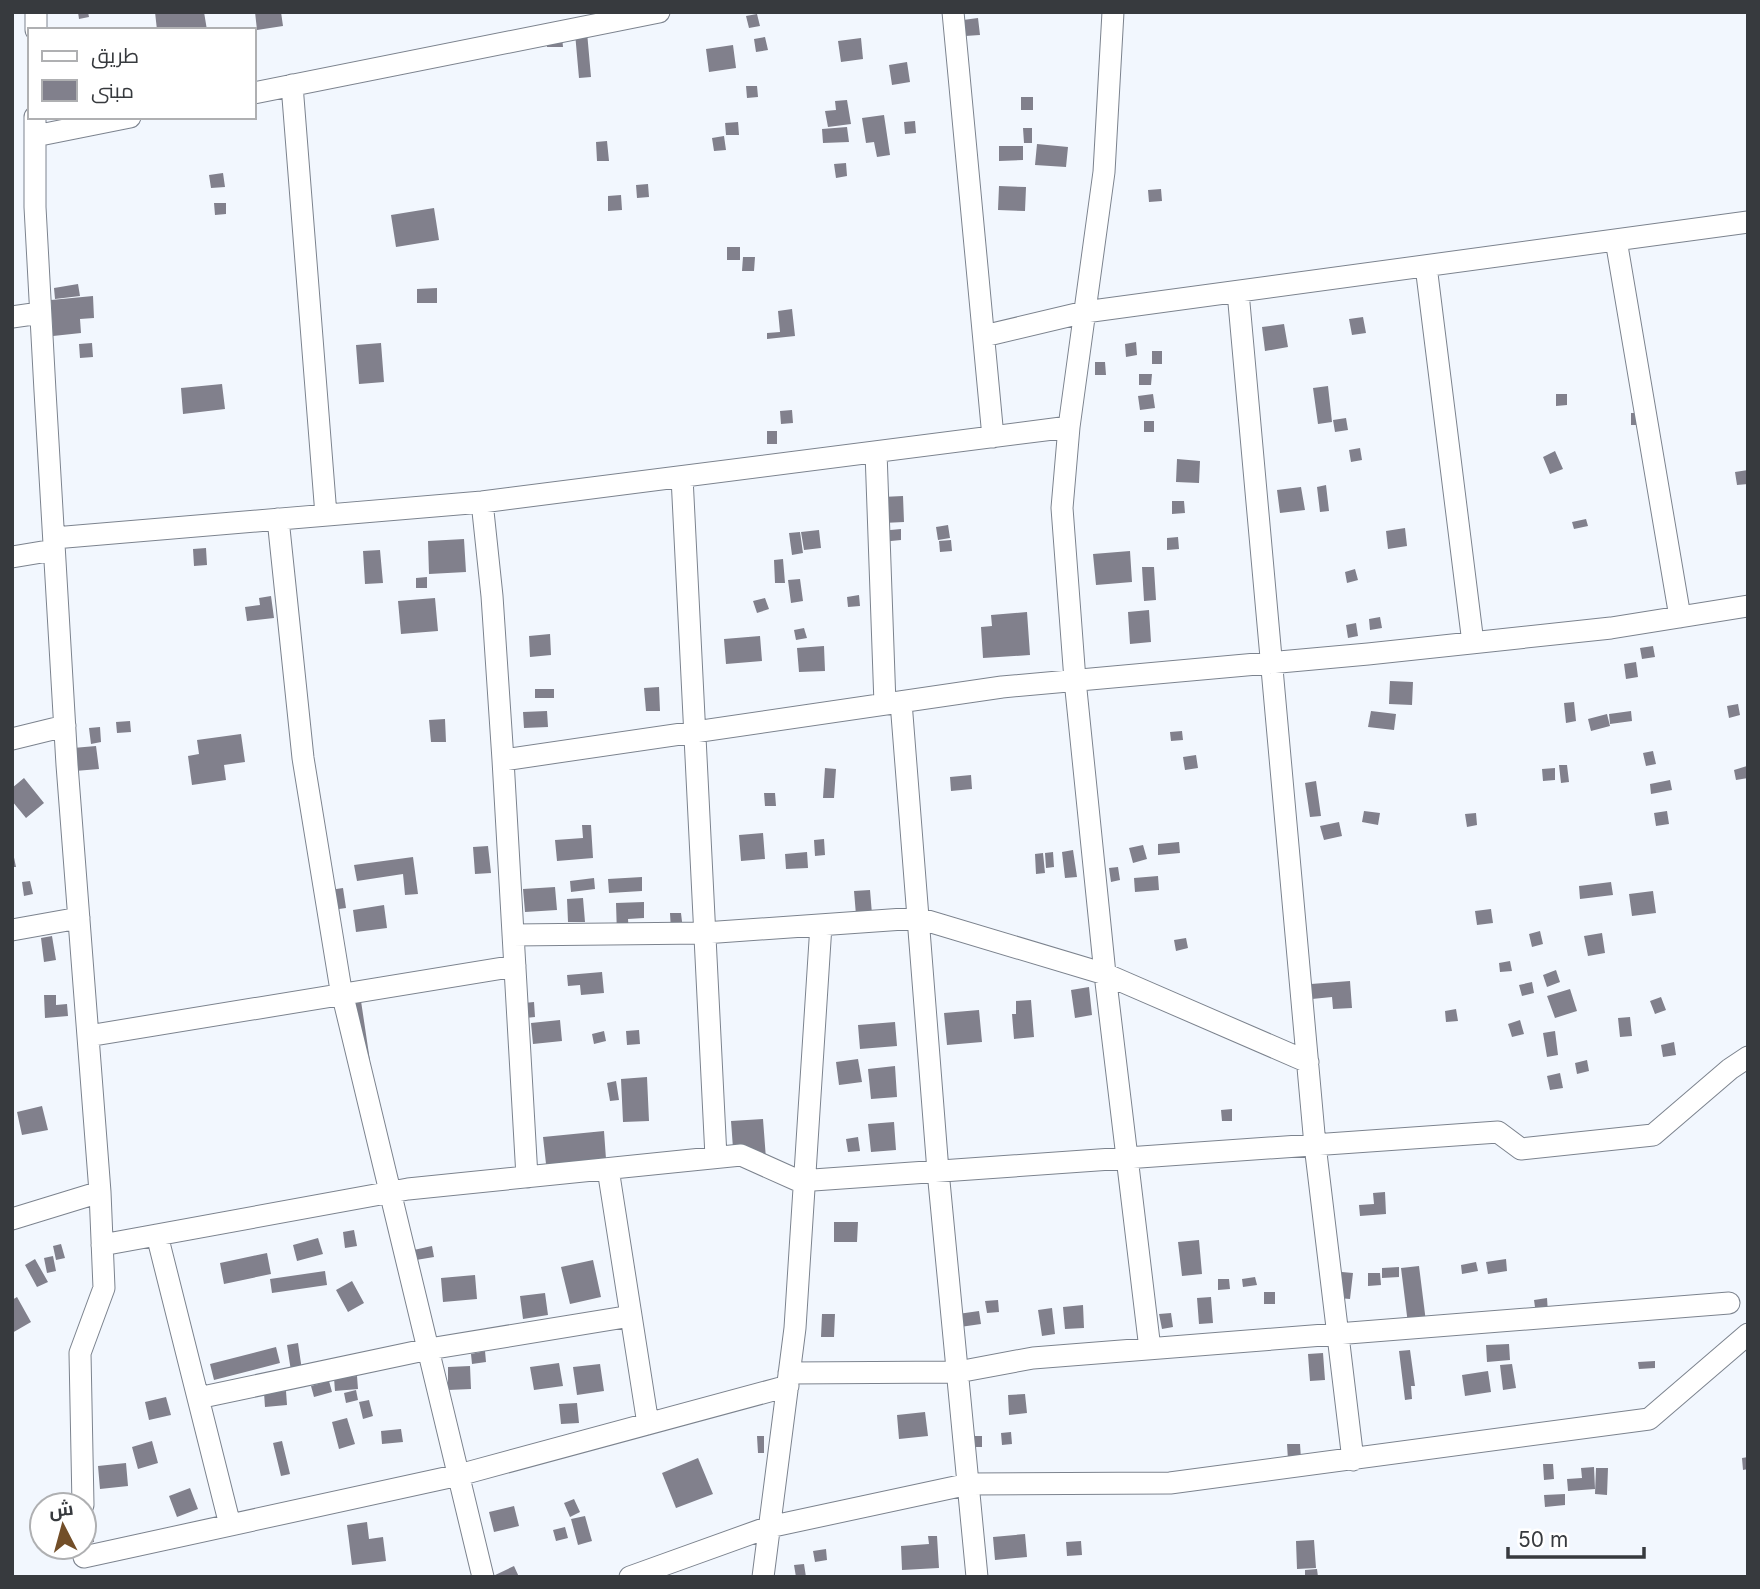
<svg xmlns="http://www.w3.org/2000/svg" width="1760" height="1589" font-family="Inter,Cairo,sans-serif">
  <rect width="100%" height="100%" fill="#f2f7fe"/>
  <path fill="#81808c" d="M78,12H88L89,17L79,19Z
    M155,12H204L207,30H157Z
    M255,12H281L283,26L257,30Z
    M757,14L760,26L749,28L746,16Z
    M978,18L980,35L965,36L963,20Z
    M587,32L591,77L579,78L575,33Z
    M547,37H562L563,47H547Z
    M765,37L768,50L756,52L754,39Z
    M861,38L863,59L841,62L838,41Z
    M733,45L736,68L709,72L706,49Z
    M907,62L910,82L892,85L889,65Z
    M746,86H757L758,97L747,98Z
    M1021,97H1033V110H1021Z
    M847,100L851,124L828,127L825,111L836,110L835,101Z
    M884,115L890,155L877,157L874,142L866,143L862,118Z
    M915,121L916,133L905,134L904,122Z
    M738,122L739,135H726L725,123Z
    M847,127L849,142L823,143L822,129Z
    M1023,128H1032V143H1024Z
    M724,136L726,150L714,151L712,138Z
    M607,141L609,161H597L596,142Z
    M1037,144L1068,147L1066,167L1035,165Z
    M999,146H1023V160L999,161Z
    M846,163L847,176L836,178L834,164Z
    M223,173L225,187L211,188L209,175Z
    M648,184L649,197L637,198L636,185Z
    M999,186L1026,187L1025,211L998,210Z
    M1161,189L1162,201L1149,202L1148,190Z
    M621,195L622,210L608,211V196Z
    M214,203H226V214L215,215Z
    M434,208L439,240L396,247L391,215Z
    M727,247H740V260H727Z
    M743,257H755L754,271H742Z
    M78,284L80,296L55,299L54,288Z
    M437,288V303H417V289Z
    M93,296L94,318L80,319L81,333L53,336L51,300Z
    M792,309L795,336L767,339V333L780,332L778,311Z
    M1363,317L1366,333L1352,335L1349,319Z
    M1284,324L1288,347L1265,351L1262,327Z
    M1136,342L1137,355L1126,357L1125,344Z
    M92,343L93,357L80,358L79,344Z
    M381,343L384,382L359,384L356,345Z
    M1152,351H1162V364H1152Z
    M1095,362H1105L1106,375H1095Z
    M1139,374H1152L1151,385H1139Z
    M222,384L225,409L183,414L181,388Z
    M1328,386L1332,422L1318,424L1313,388Z
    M1153,394L1155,408L1140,410L1138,396Z
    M1556,394H1567V405L1556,406Z
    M792,410L793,423L781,424L780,411Z
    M1631,413H1640V425H1631Z
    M1346,418L1348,430L1335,432L1333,420Z
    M1144,421H1154V432H1144Z
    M767,431H777V444H767Z
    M1360,448L1362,460L1351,462L1349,450Z
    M1555,451L1563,469L1550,474L1543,457Z
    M1177,459L1200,461L1199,483L1176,482Z
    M1748,470V484L1737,485L1735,472Z
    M1326,485L1329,511L1320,512L1317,487Z
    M1301,487L1305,510L1280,513L1277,490Z
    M903,496L904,522L883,523L882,497Z
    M1172,501H1184L1185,513L1172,514Z
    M1586,519L1588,526L1574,529L1572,522Z
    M948,525L950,538L938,540L936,527Z
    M1405,528L1407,546L1388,549L1386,531Z
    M901,529V540L881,542L880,531Z
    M819,530L821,548L804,550L801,532Z
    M800,532L803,553L792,555L789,533Z
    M1178,537L1179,549L1167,550V538Z
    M464,539L466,572L429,574L428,541Z
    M951,540L952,551L940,552L939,541Z
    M206,548L207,565L194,566L193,549Z
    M380,550L383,583L365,584L363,551Z
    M1130,551L1132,582L1096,585L1093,554Z
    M783,559L785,583H775L774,560Z
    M1142,567H1154L1156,600L1144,601Z
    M1355,569L1358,580L1347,583L1345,572Z
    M427,577V588H416V578Z
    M800,579L803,601L791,603L788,580Z
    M859,595L860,606L848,607L847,597Z
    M271,596L274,618L247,621L245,607L260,605L259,598Z
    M435,598L438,631L401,634L398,601Z
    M765,598L769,609L757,613L753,601Z
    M1149,610L1151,642L1130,644L1128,612Z
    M1027,612L1030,655L983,658L981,627L992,626L991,615Z
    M1380,617L1382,628L1370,630L1369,619Z
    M1356,623L1358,636L1348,638L1346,625Z
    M804,628L807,638L796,640L794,630Z
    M550,634L551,655L530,657L529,636Z
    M760,636L762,661L726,664L724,639Z
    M824,646L825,671L799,672L797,648Z
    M1653,646L1655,657L1642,659L1640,648Z
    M1636,662L1638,677L1626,679L1624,664Z
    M1390,681L1413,682L1412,705L1389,704Z
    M659,687L660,711H646L644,688Z
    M535,689H554V698H535Z
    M1574,702L1576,721L1566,723L1564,703Z
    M1738,704L1740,715L1729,718L1727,706Z
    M547,711L548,727L524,728L523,712Z
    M1371,711L1396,714L1394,730L1368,727Z
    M1631,711L1632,721L1610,724L1609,714Z
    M1607,714L1610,726L1591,731L1588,719Z
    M445,719L446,742H431L429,720Z
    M130,721L131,732L117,733L116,722Z
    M100,727L101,742L91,744L89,728Z
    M1182,731L1183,740L1171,741L1170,732Z
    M241,734L245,762L224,765L226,780L192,785L188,756L199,754L197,740Z
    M96,746L99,769L75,771L73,748Z
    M1653,751L1656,764L1646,766L1643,753Z
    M1196,755L1198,768L1185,770L1183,757Z
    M1559,765H1567L1569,782L1561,783Z
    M1747,766L1748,778L1736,780L1734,770Z
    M825,768L836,769L834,798H823Z
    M1555,768V780L1543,781L1542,769Z
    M971,775L972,789L951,791L950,777Z
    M24,778L44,803L26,818L12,801V788Z
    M1670,780L1672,790L1651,794L1650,784Z
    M1316,781L1321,816L1310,817L1305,783Z
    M764,793H775L776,806H765Z
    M1364,811L1380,813L1378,825L1362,822Z
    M1667,811L1669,824L1656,826L1654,813Z
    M1476,813L1477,825L1467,827L1465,814Z
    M1339,822L1342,836L1324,840L1320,826Z
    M582,825H591L593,858L557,861L555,840L583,838Z
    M763,833L765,859L741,861L739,835Z
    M824,839L825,855L815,856L814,840Z
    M1179,842L1180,853L1158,855V844Z
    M1143,845L1147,859L1133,863L1129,848Z
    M488,846L491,873L475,874L473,847Z
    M12,848L16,867H12Z
    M1073,850L1077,877L1065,878L1062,852Z
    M807,852L808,868L786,869L785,854Z
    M1053,852L1054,867L1046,868L1045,853Z
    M1043,853L1045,873L1036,874L1035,854Z
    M413,857L418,894L405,895L403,874L357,881L354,865Z
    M1118,867L1120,880L1111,882L1109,868Z
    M1158,876L1159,890L1135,892L1134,878Z
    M642,877V891L609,893L608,879Z
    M594,878L595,889L571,892L570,881Z
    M30,881L33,894L24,896L22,882Z
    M1611,882L1613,895L1580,899L1579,886Z
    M555,887L557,910L525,912L523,889Z
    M343,888L346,908L325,911L323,891Z
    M870,890L872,914L856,915L854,891Z
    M1653,891L1656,913L1632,916L1629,894Z
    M583,898L585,922H568L567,899Z
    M644,902V918L628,919L629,934L617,935L616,903Z
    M384,905L387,928L356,932L353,910Z
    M1491,909L1493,923L1477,925L1475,911Z
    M670,913H681L683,930L671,931Z
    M1540,931L1543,944L1532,947L1529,934Z
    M1602,933L1605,953L1588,956L1584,936Z
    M52,936L56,960L44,962L41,938Z
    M1186,938L1188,948L1176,951L1174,940Z
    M1510,961L1512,971L1500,972L1499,963Z
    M1556,970L1560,982L1547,987L1543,975Z
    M602,972L604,993L581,995L580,985L568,986L567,975Z
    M1350,981L1352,1008L1333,1009L1332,997L1312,999L1311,984Z
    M1532,982L1534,993L1522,996L1519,985Z
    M1089,987L1092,1015L1075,1018L1071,990Z
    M1570,989L1577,1011L1555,1018L1547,996Z
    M44,995H56V1005L67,1004L68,1016L45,1018Z
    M1661,997L1666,1010L1655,1014L1650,1001Z
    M1031,1000L1034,1037L1014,1039L1012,1014H1016V1001Z
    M361,1001L370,1061L358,1063L349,1003Z
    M534,1002L535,1017L515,1019L514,1004Z
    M1456,1009L1458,1021L1446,1022L1445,1011Z
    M979,1010L982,1042L947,1045L944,1013Z
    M1630,1017L1632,1036L1620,1037L1618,1018Z
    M560,1020L562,1041L533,1044L531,1023Z
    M1520,1020L1524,1034L1512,1037L1508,1024Z
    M895,1022L897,1046L860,1049L858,1025Z
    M639,1030L640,1044L627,1045L626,1031Z
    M604,1031L606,1041L594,1044L592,1034Z
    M1555,1031L1558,1055L1547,1057L1543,1033Z
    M1674,1042L1676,1055L1663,1057L1661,1045Z
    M858,1059L862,1082L839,1085L836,1062Z
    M1587,1060L1589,1071L1577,1074L1575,1063Z
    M895,1066L897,1097L871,1099L868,1069Z
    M1560,1073L1563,1088L1550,1090L1547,1076Z
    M647,1077L649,1121L623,1122L621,1079Z
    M616,1081L619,1100L610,1101L607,1083Z
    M42,1106L48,1130L22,1135L17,1112Z
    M1232,1109V1121H1222L1221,1110Z
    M763,1119L766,1159L734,1162L731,1121Z
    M894,1122L896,1150L871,1152L868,1124Z
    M604,1131L607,1173H547L543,1137Z
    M858,1137L860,1151L848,1152L846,1139Z
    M1385,1192L1386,1214L1360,1216L1359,1205L1374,1204L1373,1193Z
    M834,1222H858L857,1242H834Z
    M354,1230L357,1246L345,1248L343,1232Z
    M318,1238L323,1254L297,1261L293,1245Z
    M1199,1240L1202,1274L1182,1276L1178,1242Z
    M61,1244L65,1258L56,1260L53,1246Z
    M432,1246L434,1257L416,1260L409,1251Z
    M267,1253L271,1274L224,1284L220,1263Z
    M53,1256L56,1271L47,1273L44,1258Z
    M35,1259L48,1282L37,1287L25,1265Z
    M1506,1259L1507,1271L1488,1274L1486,1262Z
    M593,1260L601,1297L570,1304L561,1267Z
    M1476,1262L1478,1271L1462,1274L1461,1265Z
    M1419,1266L1426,1322L1408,1324L1401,1268Z
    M1399,1267V1277L1382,1278V1268Z
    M325,1271L327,1285L272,1293L270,1279Z
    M1342,1272L1353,1273L1350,1299L1338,1298Z
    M1368,1273H1380L1381,1285L1368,1286Z
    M475,1275L477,1299L443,1302L441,1278Z
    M1255,1277L1257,1285L1243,1287L1242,1279Z
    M1218,1279H1229L1230,1289L1218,1290Z
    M352,1281L364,1303L348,1312L336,1290Z
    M1264,1292H1275V1304H1264Z
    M545,1293L548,1315L523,1319L520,1296Z
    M17,1297L31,1322L12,1333V1300Z
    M1211,1297L1213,1323L1199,1324L1197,1298Z
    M1547,1298L1548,1313L1536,1314L1534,1300Z
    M998,1300L999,1312L987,1313L985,1301Z
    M1083,1305L1084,1328L1065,1329L1063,1307Z
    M1052,1308L1055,1334L1042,1336L1038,1310Z
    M979,1311L981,1324L960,1327L958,1314Z
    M1171,1313L1173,1327L1162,1329L1159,1314Z
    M822,1314H835L834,1337H821Z
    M298,1343L302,1370L291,1371L287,1345Z
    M1509,1344L1510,1360L1487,1362L1486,1345Z
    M276,1347L280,1363L214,1380L210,1364Z
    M1410,1350L1415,1386H1411L1412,1399L1405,1400L1399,1351Z
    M485,1351L486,1362L472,1364L471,1354Z
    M1323,1353L1325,1380L1310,1381L1308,1354Z
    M1655,1361V1368L1639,1369L1638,1362Z
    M559,1363L563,1386L534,1390L530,1367Z
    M600,1364L604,1391L577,1395L573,1367Z
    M1512,1364L1516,1388L1503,1390L1500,1365Z
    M470,1366L471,1389L448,1390V1367Z
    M1488,1371L1491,1392L1465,1396L1462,1375Z
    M357,1376L358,1389L335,1391L334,1378Z
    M329,1381L332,1392L314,1397L311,1386Z
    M356,1390L358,1400L346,1403L344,1393Z
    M286,1391L287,1405L265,1407L264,1393Z
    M1025,1394L1027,1413L1009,1415L1008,1395Z
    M166,1397L171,1415L149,1420L145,1402Z
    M369,1400L373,1416L363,1419L359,1402Z
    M577,1403L579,1423L561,1424L559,1404Z
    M925,1412L928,1436L899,1439L897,1415Z
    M347,1418L355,1444L339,1449L332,1422Z
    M401,1429L403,1442L382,1444L381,1431Z
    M1011,1432L1012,1444L1002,1445L1001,1433Z
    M757,1436H764V1453H758Z
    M969,1436H982V1447H970Z
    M152,1441L158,1463L138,1469L132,1447Z
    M282,1441L290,1474L281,1476L273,1443Z
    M1287,1444H1300L1301,1459L1288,1460Z
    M1748,1457V1469L1743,1470L1742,1458Z
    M698,1458L713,1494L676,1508L662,1473Z
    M126,1463L128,1486L100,1489L98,1466Z
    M1543,1464H1553L1554,1479L1544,1480Z
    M1594,1467L1595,1489L1568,1491L1567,1479L1582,1478L1581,1468Z
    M1596,1468H1608L1607,1495L1595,1494Z
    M190,1488L198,1509L177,1517L169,1496Z
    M1565,1494V1505L1545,1507L1544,1495Z
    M574,1499L580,1512L570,1517L564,1503Z
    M514,1506L519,1526L494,1532L489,1512Z
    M585,1516L592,1541L578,1545L571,1519Z
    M367,1522L369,1539L383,1537L386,1561L352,1565L347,1525Z
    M565,1527L568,1538L556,1541L553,1530Z
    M93,1528L94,1542L84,1543V1529Z
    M1025,1534L1027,1557L995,1560L993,1537Z
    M928,1536H937L939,1568L902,1570L901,1546L929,1544Z
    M1314,1540L1316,1568L1297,1569L1296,1541Z
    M1081,1541L1082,1555L1067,1556L1066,1542Z
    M826,1549L827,1560L815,1562L813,1551Z
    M804,1564L806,1577H796L794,1565Z
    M514,1566L519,1577H491Z
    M1317,1569L1318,1577H1305V1570Z"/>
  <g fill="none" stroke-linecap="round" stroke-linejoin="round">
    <g stroke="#7c838e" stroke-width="23">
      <path id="minor" d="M953,12L993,437
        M36,30V12
        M292,85L326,515
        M254,93L659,12
        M35,117V207L45,391L67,765L100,1192L104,1288L80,1353L83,1505
        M35,136L130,117
        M1616,240L1680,617
        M1426,266L1473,643
        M1238,292L1315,1145L1353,1460
        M12,317L40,313
        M984,336L1085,312L1748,222
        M1069,427L1062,508L1075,680L1105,974L1150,1349
        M876,452L885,704
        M682,477L716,1157
        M482,502L492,596L503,760L1002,687L1368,654L1611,628L1748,606
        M278,519L303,758L340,984L483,1577
        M54,538L482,502L1069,427L1104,172L1113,12
        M12,557L54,550
        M901,702L938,1171L977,1577
        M12,739L65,726
        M503,760L527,1177
        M12,930L79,918
        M513,935L704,933L918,918L1105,974L1308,1062
        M88,1036L515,966
        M608,1169L648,1424
        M12,1219L100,1192
        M157,1235L230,1525
        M102,1245L408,1189L741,1155L799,1181L1498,1132L1521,1149L1653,1135L1730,1069L1748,1057
        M789,1373L958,1372L1033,1358L1729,1303
        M198,1398L429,1349L631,1316
        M84,1557L459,1475L788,1386
        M630,1577L769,1527L969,1484L1170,1483L1649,1419L1748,1334
        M763,1577L795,1328L821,925"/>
    </g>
    <use href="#minor" stroke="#fff" stroke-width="21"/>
  </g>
  <rect width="1760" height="1589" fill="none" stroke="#373a3e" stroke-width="28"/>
  <rect x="28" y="28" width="228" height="91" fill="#ffffff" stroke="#afb0b2" stroke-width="2"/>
  <rect x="42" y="51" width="35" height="10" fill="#ffffff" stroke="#afb0b2" stroke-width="2"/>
  <text x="91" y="63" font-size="21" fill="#373a3e">طريق</text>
  <rect x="42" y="80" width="35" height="21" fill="#81808c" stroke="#afb0b2" stroke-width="2"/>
  <text x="91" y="98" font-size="21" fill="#373a3e">مبنى</text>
  <g transform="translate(63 1526) rotate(354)"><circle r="33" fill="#ffffff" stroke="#afb0b2" stroke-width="2"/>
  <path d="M0-5L12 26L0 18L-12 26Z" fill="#724e28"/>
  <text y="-10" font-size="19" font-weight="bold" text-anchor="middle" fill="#373a3e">ش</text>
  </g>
  <path d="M1508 1547v10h136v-10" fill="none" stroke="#373a3e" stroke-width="3.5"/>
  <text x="1518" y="1547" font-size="21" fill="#373a3e" stroke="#ffffff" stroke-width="5" paint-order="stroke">50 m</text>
</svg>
